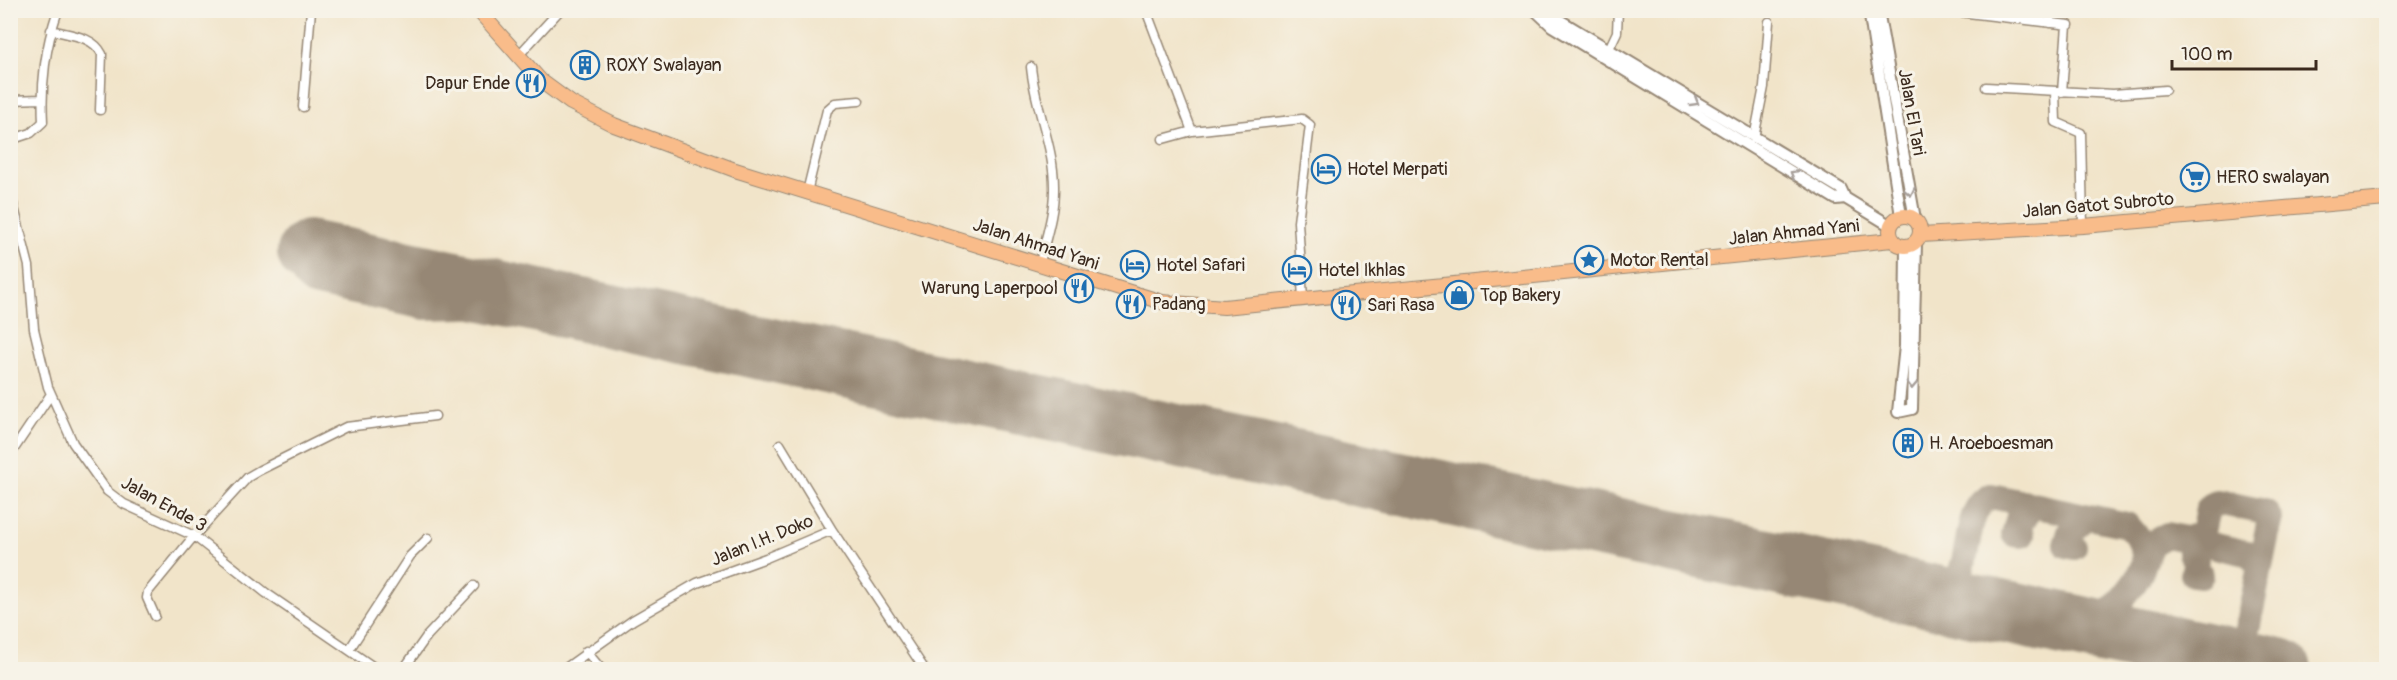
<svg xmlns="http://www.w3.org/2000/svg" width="2397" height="680" font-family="Pangolin,sans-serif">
  <rect width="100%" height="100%" fill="#f7f3e8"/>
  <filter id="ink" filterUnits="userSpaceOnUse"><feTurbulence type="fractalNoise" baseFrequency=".0167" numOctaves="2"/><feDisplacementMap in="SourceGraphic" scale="12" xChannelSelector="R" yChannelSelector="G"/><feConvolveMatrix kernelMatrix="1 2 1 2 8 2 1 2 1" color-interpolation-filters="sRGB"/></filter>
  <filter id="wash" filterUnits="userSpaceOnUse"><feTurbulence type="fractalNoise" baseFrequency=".008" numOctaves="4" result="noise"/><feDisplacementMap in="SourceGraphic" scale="24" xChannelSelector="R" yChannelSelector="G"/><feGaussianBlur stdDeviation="1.35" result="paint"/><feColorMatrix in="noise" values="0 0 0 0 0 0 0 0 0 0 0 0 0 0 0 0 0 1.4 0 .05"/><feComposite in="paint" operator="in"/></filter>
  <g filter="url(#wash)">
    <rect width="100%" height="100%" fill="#f1e4c9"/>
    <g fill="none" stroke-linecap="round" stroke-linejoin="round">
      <path stroke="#968774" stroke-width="26" d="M340,259L329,247L314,244C298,255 296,272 313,283L425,307L553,304
        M2022,535L2014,534L2018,520L2026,516L2024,502
        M2189,539L2203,532L2208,509L2217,502L2265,512L2270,519L2246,634L2232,651L2215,656
        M2197,541L2190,553L2196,560L2193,574L2201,575
        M2074,547L2066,545L2070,532L2079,524L2076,514
        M2144,563L2151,544L2167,535L2251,554L2260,567
        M1960,577L1963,595L1974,605
        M1929,595L1946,593C1976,571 1959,510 1991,496L2127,525C2158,555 2142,575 2120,601C2108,615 2100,626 2080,627
        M2118,604L2115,619L2122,636
        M2246,634L2251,652L2263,666"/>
      <path stroke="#968774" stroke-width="64" d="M309,252L2280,670"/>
    </g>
  </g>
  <g filter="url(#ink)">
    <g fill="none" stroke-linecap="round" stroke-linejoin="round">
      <g stroke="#968774" stroke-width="11">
        <path id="minor" d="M1146,10L1192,131
          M1943,10L2069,25
          M2050,23V10
          M51,30C70,35 93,36 102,54L100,110
          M1607,53L1617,32L1618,10
          M518,56L560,10
          M1031,67C1035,109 1055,148 1054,190C1054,215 1045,240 1040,263
          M1986,87L2113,94L2165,90
          M2055,91L2056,122L2081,133L2083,226
          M2062,92L2067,25
          M10,100L42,99
          M303,107L311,10
          M1754,138L1764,87L1769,22
          M1163,139L1192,131L1302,119L1310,125L1298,222L1303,298
          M10,140L31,133L43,122C41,82 45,48 58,10
          M10,192L29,266L34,329L48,387L73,443L107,491L124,504L194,536L266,593L378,670
          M807,192L827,110L835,103L859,101
          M780,444L832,530
          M10,455L51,394
          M155,616L147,598L148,592L194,536L248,477L260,470L346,427L435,416
          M349,650L410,556L428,538
          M586,651L602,670
          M403,670L427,636L474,586
          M563,670L633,620L697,583L766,558L832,530L925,670"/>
      </g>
      <g stroke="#968774" stroke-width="14">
        <path id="tertiary" d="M1535,10L1552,26L1836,199L1845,198
          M1869,10L1901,216
          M1878,10L1915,219
          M1544,16L1556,18L1841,189L1845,198L1891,226
          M1906,247L1905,346L1898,412L1912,409L1916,243"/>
      </g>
      <g stroke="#968774" stroke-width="16">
        <path id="trunk" d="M478,10L541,81L571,103L614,125L735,170L1162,302L1224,307L1892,240
          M1890 231a15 15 0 1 1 30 0a15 15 0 1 1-30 0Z
          M1921,235L2083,226L2386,199"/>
      </g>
      <use href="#minor" stroke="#fff" stroke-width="8"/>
      <use href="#tertiary" stroke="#fff" stroke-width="10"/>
      <use href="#trunk" stroke="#f9bc8a" stroke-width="14"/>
    </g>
    <defs><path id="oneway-chevron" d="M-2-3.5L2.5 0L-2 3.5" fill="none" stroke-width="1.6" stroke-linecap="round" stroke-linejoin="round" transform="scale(1.5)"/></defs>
    <g stroke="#a79f9a">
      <use href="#oneway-chevron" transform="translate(1695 102) rotate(31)"/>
      <use href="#oneway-chevron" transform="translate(1794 174) rotate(-149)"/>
      <use href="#oneway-chevron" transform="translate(1910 192) rotate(79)"/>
      <use href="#oneway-chevron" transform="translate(1912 385) rotate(92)"/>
    </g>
  </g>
  <defs>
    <g id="building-ring" transform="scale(1.5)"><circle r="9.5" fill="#f7f3e8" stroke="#1f6fb2" stroke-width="1.5"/><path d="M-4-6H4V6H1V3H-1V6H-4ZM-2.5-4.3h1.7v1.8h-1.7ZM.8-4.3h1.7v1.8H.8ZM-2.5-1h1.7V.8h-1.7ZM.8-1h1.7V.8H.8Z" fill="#1f6fb2"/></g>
    <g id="restaurant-ring" transform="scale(1.5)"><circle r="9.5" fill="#f7f3e8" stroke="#1f6fb2" stroke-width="1.5"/><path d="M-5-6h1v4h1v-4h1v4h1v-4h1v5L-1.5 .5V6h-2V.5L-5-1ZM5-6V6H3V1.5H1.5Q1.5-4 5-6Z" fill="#1f6fb2"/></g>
    <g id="hotel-ring" transform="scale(1.5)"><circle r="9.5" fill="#f7f3e8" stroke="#1f6fb2" stroke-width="1.5"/><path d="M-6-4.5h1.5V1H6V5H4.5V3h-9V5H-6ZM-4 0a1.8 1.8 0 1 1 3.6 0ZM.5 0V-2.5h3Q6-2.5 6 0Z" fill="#1f6fb2"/></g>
    <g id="supermarket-ring" transform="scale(1.5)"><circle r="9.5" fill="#f7f3e8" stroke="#1f6fb2" stroke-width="1.5"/><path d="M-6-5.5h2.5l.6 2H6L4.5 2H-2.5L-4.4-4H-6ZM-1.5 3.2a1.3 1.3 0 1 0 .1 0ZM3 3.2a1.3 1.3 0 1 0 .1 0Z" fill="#1f6fb2"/></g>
    <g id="sight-ring" transform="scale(1.5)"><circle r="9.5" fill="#f7f3e8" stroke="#1f6fb2" stroke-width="1.5"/><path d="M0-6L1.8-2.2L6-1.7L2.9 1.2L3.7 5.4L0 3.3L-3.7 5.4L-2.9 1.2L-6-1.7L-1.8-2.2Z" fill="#1f6fb2"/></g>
    <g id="shop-ring" transform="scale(1.5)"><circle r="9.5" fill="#f7f3e8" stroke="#1f6fb2" stroke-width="1.5"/><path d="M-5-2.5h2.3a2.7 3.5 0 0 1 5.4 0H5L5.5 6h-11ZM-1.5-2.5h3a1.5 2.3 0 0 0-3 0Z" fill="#1f6fb2"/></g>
  </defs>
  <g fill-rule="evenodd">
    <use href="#building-ring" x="585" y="65"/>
    <use href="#restaurant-ring" x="531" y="83"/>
    <use href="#hotel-ring" x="1326" y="169"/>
    <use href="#supermarket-ring" x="2195" y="177"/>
    <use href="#sight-ring" x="1589" y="260"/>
    <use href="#hotel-ring" x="1135" y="265"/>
    <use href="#hotel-ring" x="1297" y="270"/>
    <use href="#restaurant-ring" x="1079" y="288"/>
    <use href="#shop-ring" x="1459" y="295"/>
    <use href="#restaurant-ring" x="1131" y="304"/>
    <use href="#restaurant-ring" x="1346" y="305"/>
    <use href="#building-ring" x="1908" y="443"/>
  </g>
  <g text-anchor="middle" stroke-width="6" stroke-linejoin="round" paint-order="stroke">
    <g font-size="18" fill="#3b2a1e" stroke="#f7f3e8" text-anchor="start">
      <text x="606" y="71">ROXY Swalayan</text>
      <text x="510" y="89" text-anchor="end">Dapur Ende</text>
      <text x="1347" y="175">Hotel Merpati</text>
      <text x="2216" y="183">HERO swalayan</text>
      <text x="1610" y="266">Motor Rental</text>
      <text x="1156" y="271">Hotel Safari</text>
      <text x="1318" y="276">Hotel Ikhlas</text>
      <text x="1058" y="294" text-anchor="end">Warung Laperpool</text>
      <text x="1480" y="301">Top Bakery</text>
      <text x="1152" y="310">Padang</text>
      <text x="1367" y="311">Sari Rasa</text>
      <text x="1929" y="449">H. Aroeboesman</text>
    </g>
    <g font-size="18" fill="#3b2a1e" stroke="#f7f3e8">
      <text transform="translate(1912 112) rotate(80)" y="6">Jalan El Tari</text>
      <text transform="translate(2098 205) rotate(-5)" y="6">Jalan Gatot Subroto</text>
      <text transform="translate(1794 232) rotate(-6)" y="6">Jalan Ahmad Yani</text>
      <text transform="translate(1036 244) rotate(18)" y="6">Jalan Ahmad Yani</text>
      <text transform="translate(164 504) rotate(29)" y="6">Jalan Ende 3</text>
      <text transform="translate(762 540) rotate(-22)" y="6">Jalan I.H. Doko</text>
    </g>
  </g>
  <rect width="2397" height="680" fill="none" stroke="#f7f3e8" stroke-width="36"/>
  <path d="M2172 60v9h144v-9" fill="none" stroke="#3b2a1e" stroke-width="3"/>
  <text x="2181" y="60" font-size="18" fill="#3b2a1e" stroke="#f7f3e8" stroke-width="4.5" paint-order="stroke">100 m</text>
</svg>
